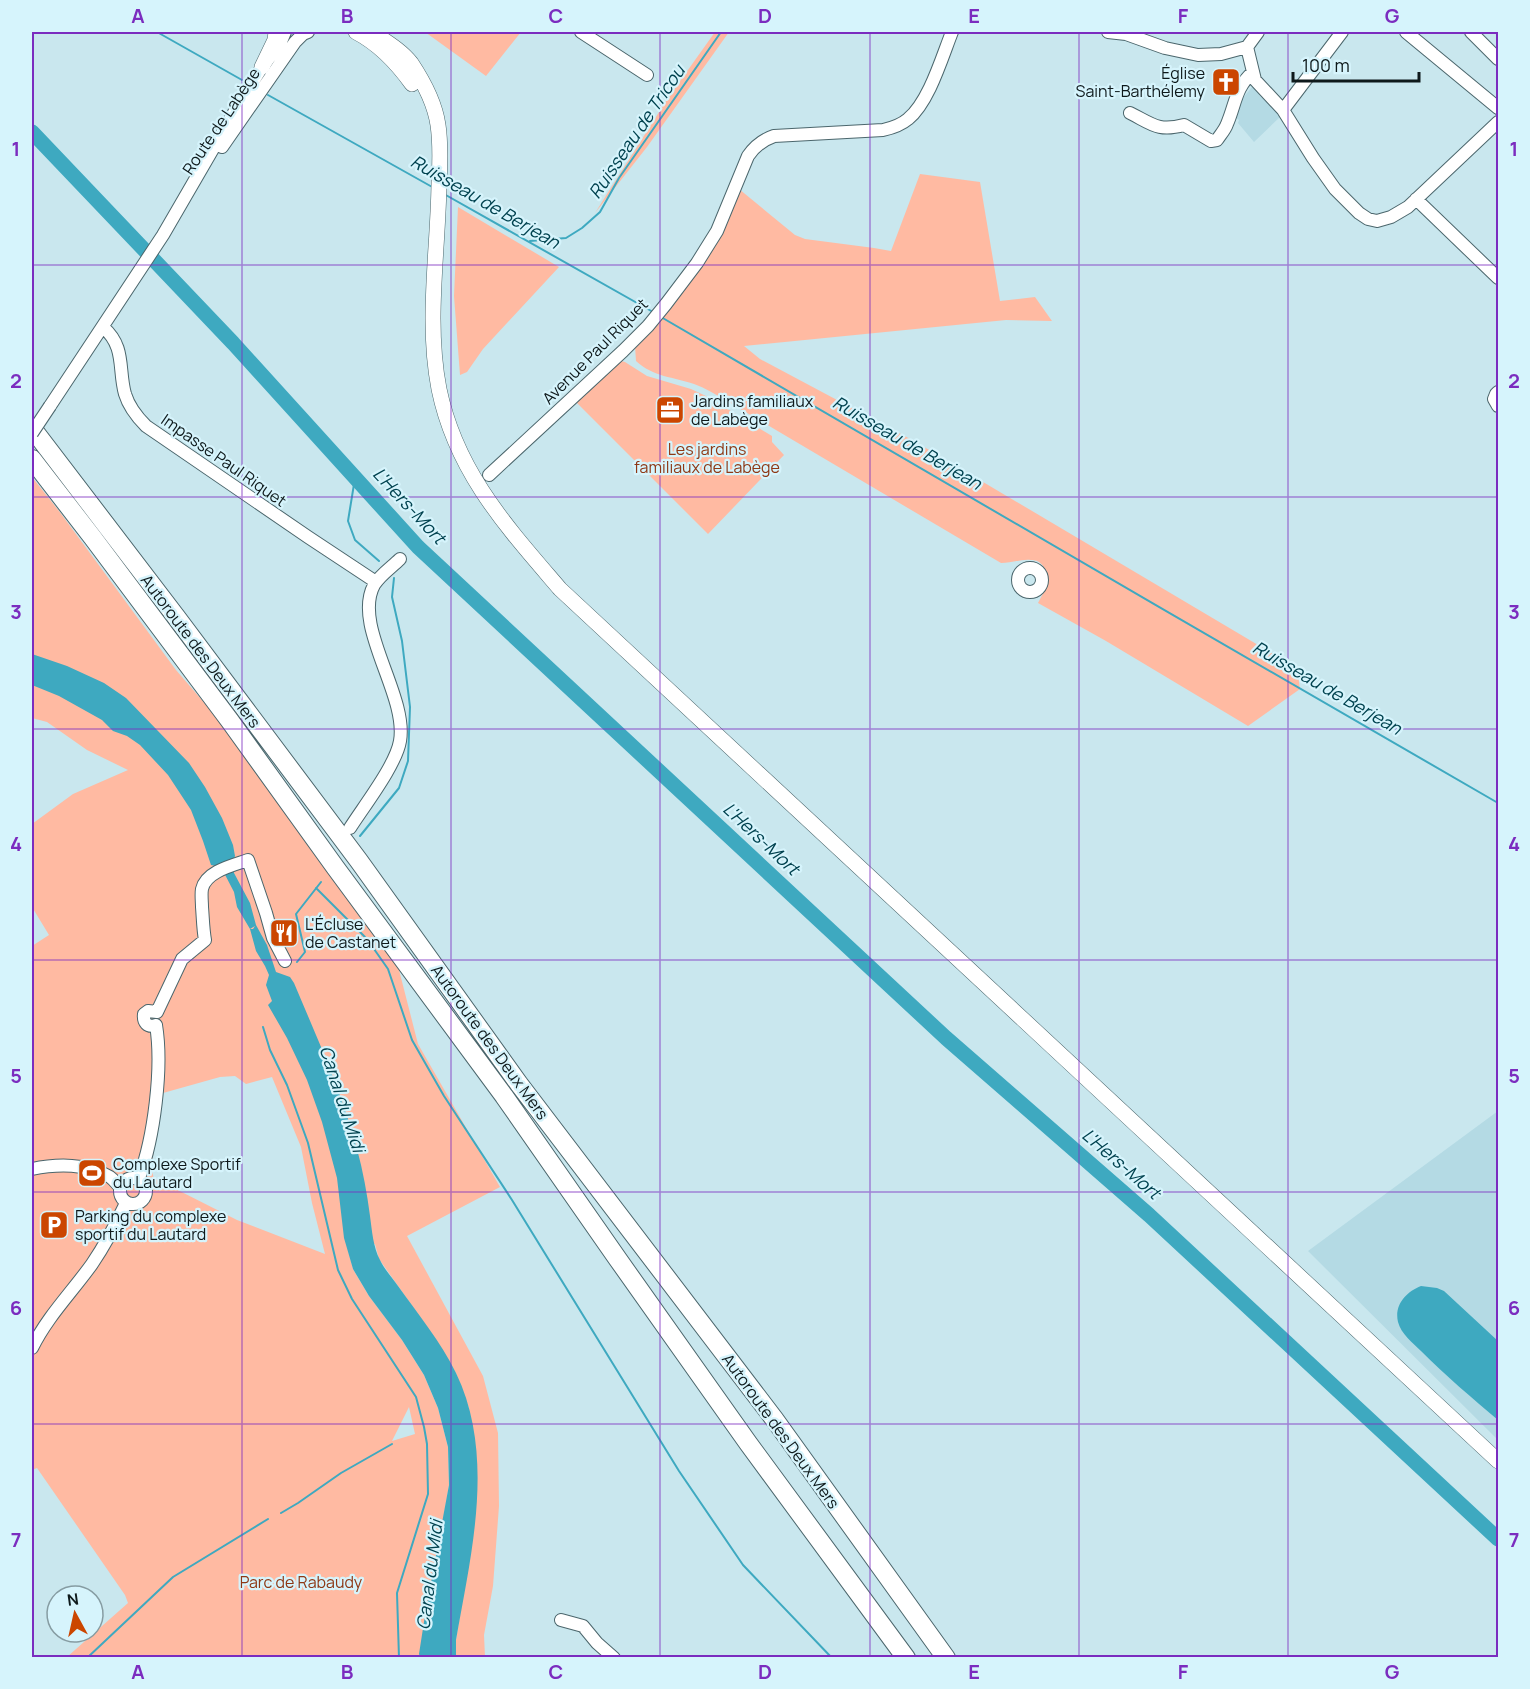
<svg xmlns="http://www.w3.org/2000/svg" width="1530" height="1689" font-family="Manrope,sans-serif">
  <rect width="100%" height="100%" fill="#c9e7ee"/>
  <path fill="#b4dae4" d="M1252,87L1261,93L1259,95L1270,104L1280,117L1254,142L1238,123L1239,120L1234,116L1242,99Z
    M1498,1111V1440L1308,1251Z"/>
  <path fill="#ffbaa2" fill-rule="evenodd" d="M425,32H521L486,76Z
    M715,32H729L647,147L595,213L668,98Z
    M920,174L980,182L1000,301L1035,297L1052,321L1006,320L744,346L760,359L914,441L1297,668L1300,689L1248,726L1106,641L1038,603C1044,591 1053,578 1043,566C1040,562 1037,560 1031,560C1021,559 1011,563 1001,563L725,400C715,394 705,388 694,384C674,377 653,377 636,361L635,346L656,320L739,189L795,235L805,239L874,248L891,251Z
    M458,207L559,267L483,349L467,372L460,375L454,296Z
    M621,361L625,362L647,376L691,389L708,397L772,436V442L784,455L708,534L576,402Z
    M32,477L59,511L176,670L245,750L312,850L398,966L418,1044L500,1187L407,1236L483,1376L498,1433L499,1506L493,1586L484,1635L485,1657H456V1640L475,1521L469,1408L456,1373L434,1337L379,1259L375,1244L348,1250L353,1269L369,1296L402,1340L424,1375L438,1408L448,1447L449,1485L420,1657H67L128,1603L125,1595L37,1468L32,1470V1357L42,1338L32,1337V946L49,935L32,907V824L73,794L128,770L87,750L47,722L32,718ZM235,1076L246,1084L272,1077L301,1147L312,1203L325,1254L237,1220L154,1178L151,1169L163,1093L220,1077ZM409,1407L415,1434L392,1441Z"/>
  <path fill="#3ea9c0" d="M32,654L67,666L104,683L126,698L189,763L205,787L222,818L233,845L235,856L232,863L234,873L250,903L256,925L267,945L276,972L290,977L294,983C317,1038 342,1092 357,1149C363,1171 367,1193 370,1216C372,1230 373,1247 380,1260C384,1269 392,1277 398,1286C418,1314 441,1342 456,1373C496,1456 471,1554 456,1640V1657H420L419,1654L426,1609L449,1485L448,1447L438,1408L424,1375L402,1340L369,1296L353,1269L344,1238L337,1178L322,1122L307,1080L287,1038L268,1005L272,1001L266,985L269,975L265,966L256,951L250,929H253L255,926L250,929L237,907L234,892L221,867L211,865L203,841L191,810L168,775L140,745L127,736L113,731L102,720L59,696L32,685Z
    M1421,1286L1437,1288L1444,1291L1498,1341V1420C1472,1398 1446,1376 1421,1351C1413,1343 1401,1334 1398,1322C1394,1305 1406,1292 1421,1286Z"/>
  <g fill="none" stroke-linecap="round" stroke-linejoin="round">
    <path stroke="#3ea9c0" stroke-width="2" d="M157,32L242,80
      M268,95L434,188
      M444,194L653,312
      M530,241L566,238L582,228L600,212L619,178L721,32
      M661,317C940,478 1218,643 1498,803
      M355,478L348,521L355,540L379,561
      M360,836L399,788L408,761L410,707L402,641L392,597L394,578
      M316,888L367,939L388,969L412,1040L444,1096L512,1200L679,1471L743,1565L832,1658
      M297,962L305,952L296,914L321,882
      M263,1027L270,1050L287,1085L308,1143L338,1270L352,1299L416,1397L424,1427L427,1444L428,1494L397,1593L399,1658
      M281,1513L298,1503L341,1473L392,1444
      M87,1658L173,1577L268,1519"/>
    <path stroke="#3ea9c0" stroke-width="15" d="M32,132L233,343L418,547L946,1038L1149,1215L1498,1539"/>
    <g stroke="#4b666c" stroke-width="14">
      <path id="minor" d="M581,32L647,75
        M1108,32L1126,34L1165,48L1198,55L1221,54L1247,47
        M1258,32L1247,47L1255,80L1283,110L1313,158L1335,189L1359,213L1368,219L1377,221L1391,217L1408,207L1498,122
        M1406,32L1498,108
        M1471,32L1498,59
        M1283,110L1342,32
        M1130,113C1152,124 1158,132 1184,125L1211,141L1217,140C1220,135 1225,130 1227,124C1236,103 1235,88 1253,72
        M222,147L295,42L303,34L308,32
        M1416,199L1498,278
        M103,327C126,347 118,369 125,394C129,407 137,417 146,426L308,537L376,582
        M1498,392L1496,394L1494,399L1498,406
        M50,406L163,235L239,104L262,67L280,44L285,32
        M489,475L623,351L648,326L666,304L697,263L717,231L748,156C755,146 762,140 774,136L883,130C892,128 901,125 908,119C929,102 942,57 952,32
        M1018 580a12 12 0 1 1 24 0a12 12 0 1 1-24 0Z
        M350,828C364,806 396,765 400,741C408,695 352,626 374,585C380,575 392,567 400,559
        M157,1012L182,959L205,940C203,929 203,919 202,907C202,902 201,894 202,889C206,871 234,865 248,860L266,913L273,938L285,961
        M156,1025C147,1028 143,1022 144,1014L148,1011L157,1012
        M32,1169C56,1164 88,1163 110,1177C114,1180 117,1184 120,1187
        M120 1191a13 13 0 1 1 26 0a13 13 0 1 1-26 0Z
        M139,1178C154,1138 163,1068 156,1025
        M32,1348C47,1317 72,1292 92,1264C105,1245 116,1224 126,1203
        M561,1620L583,1626L597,1643L614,1658"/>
    </g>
    <g stroke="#4b666c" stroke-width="16">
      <path id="major" d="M356,32C379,44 397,63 412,84
        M372,32C385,41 401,50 411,63C423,81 435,104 438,125C441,145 440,165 439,184C438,252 426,322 439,389C456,472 507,527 560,589L1498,1461
        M262,67L275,40L276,32"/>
    </g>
    <g stroke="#4b666c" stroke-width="20">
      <path id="highway" d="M32,428L177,618L359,861L519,1084L775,1420L946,1658
        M32,459L93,538L230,721L335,867L504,1096L617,1258L748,1443L906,1658"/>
    </g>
    <use href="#minor" stroke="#fff" stroke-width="12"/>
    <use href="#major" stroke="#fff" stroke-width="15"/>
    <use href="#highway" stroke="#fff" stroke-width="18"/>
    <g stroke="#4b666c" stroke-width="14" stroke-linecap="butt">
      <path id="minor-bridge" d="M32,433L50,406"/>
    </g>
    <use href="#minor-bridge" stroke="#fff" stroke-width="12"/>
  </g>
  <path fill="none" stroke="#7b2cbf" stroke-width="1.5" stroke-opacity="0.55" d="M242,32V1658M451,32V1658M660,32V1658M870,32V1658M1079,32V1658M1288,32V1658M32,265H1498M32,497H1498M32,729H1498M32,960H1498M32,1192H1498M32,1424H1498"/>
  <defs>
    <g id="church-square" transform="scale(1.5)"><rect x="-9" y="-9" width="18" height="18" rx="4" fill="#cb4600" stroke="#d6f4fc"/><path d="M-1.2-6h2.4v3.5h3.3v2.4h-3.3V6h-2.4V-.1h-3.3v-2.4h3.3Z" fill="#fff"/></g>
    <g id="office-square" transform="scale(1.5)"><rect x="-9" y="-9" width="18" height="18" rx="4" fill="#cb4600" stroke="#d6f4fc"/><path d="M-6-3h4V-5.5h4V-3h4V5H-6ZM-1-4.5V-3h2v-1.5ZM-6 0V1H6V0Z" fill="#fff"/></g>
    <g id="restaurant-square" transform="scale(1.5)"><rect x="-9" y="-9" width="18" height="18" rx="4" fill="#cb4600" stroke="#d6f4fc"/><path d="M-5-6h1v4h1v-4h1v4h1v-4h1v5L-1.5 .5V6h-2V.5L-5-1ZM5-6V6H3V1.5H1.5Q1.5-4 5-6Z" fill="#fff"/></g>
    <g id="stadium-square" transform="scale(1.5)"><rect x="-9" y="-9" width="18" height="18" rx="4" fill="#cb4600" stroke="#d6f4fc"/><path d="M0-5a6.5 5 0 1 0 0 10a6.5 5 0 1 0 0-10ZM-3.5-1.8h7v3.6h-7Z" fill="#fff"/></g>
    <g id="parking-square" transform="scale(1.5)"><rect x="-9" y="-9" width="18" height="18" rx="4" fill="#cb4600" stroke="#d6f4fc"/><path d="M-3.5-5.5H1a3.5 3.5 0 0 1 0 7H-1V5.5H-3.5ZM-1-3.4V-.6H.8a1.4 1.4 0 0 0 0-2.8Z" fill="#fff"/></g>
  </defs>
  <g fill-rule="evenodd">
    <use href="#church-square" x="1226" y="82"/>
    <use href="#office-square" x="670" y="410"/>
    <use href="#restaurant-square" x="284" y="933"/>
    <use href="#stadium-square" x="92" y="1173"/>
    <use href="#parking-square" x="54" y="1225"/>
  </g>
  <g text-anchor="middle" stroke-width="4.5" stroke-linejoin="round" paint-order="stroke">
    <g font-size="16" fill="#0e191b" stroke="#d6f4fc" text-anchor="start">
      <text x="1205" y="79" text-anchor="end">Église<tspan x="1205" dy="18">Saint-Barthélemy</tspan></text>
      <text x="691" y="407">Jardins familiaux<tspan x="691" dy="18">de Labège</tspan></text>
      <text x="305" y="930">L'Écluse<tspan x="305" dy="18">de Castanet</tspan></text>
      <text x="113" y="1170">Complexe Sportif<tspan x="113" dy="18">du Lautard</tspan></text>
      <text x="75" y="1222">Parking du complexe<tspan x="75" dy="18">sportif du Lautard</tspan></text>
    </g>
    <g font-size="16" fill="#0e191b" stroke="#d6f4fc">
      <text transform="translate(221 121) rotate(-56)" y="6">Route de Labège</text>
      <text transform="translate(595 351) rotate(-45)" y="6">Avenue Paul Riquet</text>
      <text transform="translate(224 460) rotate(35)" y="6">Impasse Paul Riquet</text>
      <text transform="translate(201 651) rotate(53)" y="6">Autoroute des Deux Mers</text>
      <text transform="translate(490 1042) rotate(54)" y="6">Autoroute des Deux Mers</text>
      <text transform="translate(781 1431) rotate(54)" y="6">Autoroute des Deux Mers</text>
    </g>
    <g font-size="16" fill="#8e3815" stroke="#d6f4fc">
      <text x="707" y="455">Les jardins<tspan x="707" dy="18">familiaux de Labège</tspan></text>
      <text x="301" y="1588">Parc de Rabaudy</text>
    </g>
    <g font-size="18" font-style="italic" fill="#00424f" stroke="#d6f4fc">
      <text transform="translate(637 132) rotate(-56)" y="6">Ruisseau de Tricou</text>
      <text transform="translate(485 202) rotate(30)" y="6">Ruisseau de Berjean</text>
      <text transform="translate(907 443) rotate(30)" y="6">Ruisseau de Berjean</text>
      <text transform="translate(409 506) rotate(47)" y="6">L'Hers-Mort</text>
      <text transform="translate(1327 688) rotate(30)" y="6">Ruisseau de Berjean</text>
      <text transform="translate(761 839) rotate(43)" y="6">L'Hers-Mort</text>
      <text transform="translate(342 1099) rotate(72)" y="6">Canal du Midi</text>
      <text transform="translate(1121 1164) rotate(41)" y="6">L'Hers-Mort</text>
      <text transform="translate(430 1575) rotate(-83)" y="6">Canal du Midi</text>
    </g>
  </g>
  <rect width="1530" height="1689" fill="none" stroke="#d6f4fc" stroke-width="66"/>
  <g transform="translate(75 1614) rotate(352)"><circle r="28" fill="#d6f4fc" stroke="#869ca2" stroke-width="1.5"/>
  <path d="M0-4.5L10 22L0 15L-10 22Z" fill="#cb4600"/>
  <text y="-9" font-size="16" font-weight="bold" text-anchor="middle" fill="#0e191b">N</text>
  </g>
  <path d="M1293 72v9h126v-9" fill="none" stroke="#0e191b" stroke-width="3"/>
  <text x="1302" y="72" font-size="18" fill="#0e191b" stroke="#d6f4fc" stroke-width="4.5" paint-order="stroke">100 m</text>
  <rect x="33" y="33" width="1464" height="1623" fill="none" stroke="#7b2cbf" stroke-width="2"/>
  <g font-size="20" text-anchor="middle" font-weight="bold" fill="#7b2cbf">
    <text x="138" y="23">A</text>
    <text x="347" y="23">B</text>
    <text x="556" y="23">C</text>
    <text x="765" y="23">D</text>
    <text x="974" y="23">E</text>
    <text x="1183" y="23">F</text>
    <text x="1392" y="23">G</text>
    <text x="16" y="156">1</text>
    <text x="1514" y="156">1</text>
    <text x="16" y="388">2</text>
    <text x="1514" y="388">2</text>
    <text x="16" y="619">3</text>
    <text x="1514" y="619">3</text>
    <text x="16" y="851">4</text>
    <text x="1514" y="851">4</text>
    <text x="16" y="1083">5</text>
    <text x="1514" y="1083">5</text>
    <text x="16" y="1315">6</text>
    <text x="1514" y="1315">6</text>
    <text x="16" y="1547">7</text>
    <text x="1514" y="1547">7</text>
    <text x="138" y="1679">A</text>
    <text x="347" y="1679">B</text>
    <text x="556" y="1679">C</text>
    <text x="765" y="1679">D</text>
    <text x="974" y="1679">E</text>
    <text x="1183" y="1679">F</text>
    <text x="1392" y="1679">G</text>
  </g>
</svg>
